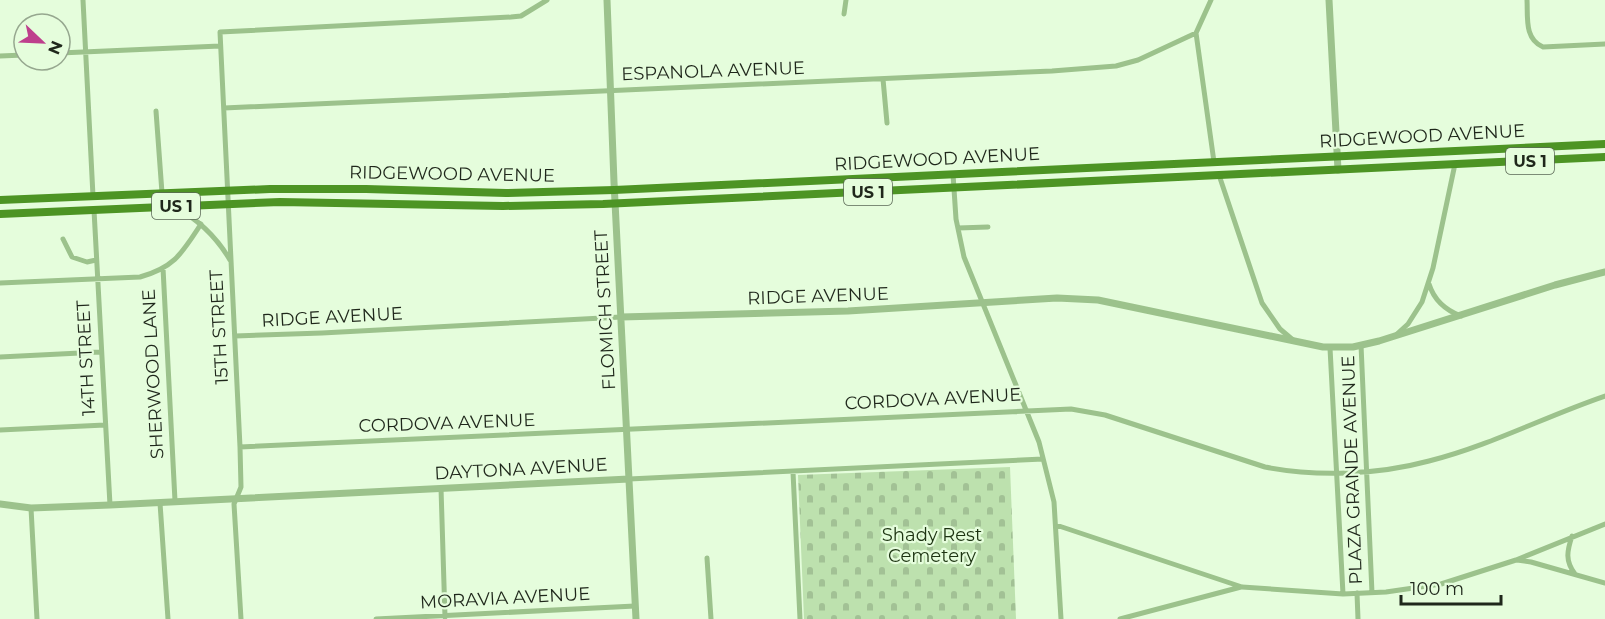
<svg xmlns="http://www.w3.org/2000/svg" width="1605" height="619" font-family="Montserrat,sans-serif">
  <defs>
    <pattern id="cemetery-stones" width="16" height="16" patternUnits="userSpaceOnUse" patternTransform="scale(1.5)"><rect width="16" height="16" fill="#bde1ae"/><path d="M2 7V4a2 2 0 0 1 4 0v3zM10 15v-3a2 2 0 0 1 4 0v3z" fill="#a2c195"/></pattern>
  </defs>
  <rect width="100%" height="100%" fill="#e5fddc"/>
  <path fill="url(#cemetery-stones)" d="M1010,467L1016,619H804L798,475Z"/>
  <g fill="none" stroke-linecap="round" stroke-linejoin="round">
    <path stroke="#9cc28c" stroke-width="5" d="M83,0L93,196
      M1211,0L1196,33L1214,162
      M1527,0C1528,17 1524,39 1543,47L1605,44
      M844,14L846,0
      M60,53L220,46
      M0,56L24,55
      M883,79L887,123
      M224,108L1052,71L1116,66L1138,60L1196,33
      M156,111L162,193
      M953,174L956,219L964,257L1039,442L1054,502L1061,619
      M1219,175L1262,303L1280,329L1293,340
      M175,207C199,220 216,236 230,260
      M94,210L110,505
      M958,228L988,227
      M63,239L72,257L87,262L96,260
      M163,268L175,501
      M0,283L140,277C175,267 182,253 201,224
      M1429,284C1434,300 1445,310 1461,316
      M1397,334L1408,324L1422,302L1433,268L1455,164
      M235,336L322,333L621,317
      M1361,345L1372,593
      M1330,348L1343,594
      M0,357L100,352
      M0,430L105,425
      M240,447L1071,409L1105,415L1265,467C1317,477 1377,475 1429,461C1489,446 1546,416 1605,396
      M793,472L800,619
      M629,479L1043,459
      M441,488L445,617
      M160,503L168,619
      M31,508L37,619
      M1056,525L1242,587L1343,594L1386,592L1441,584L1516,560L1605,524
      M1572,536C1567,551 1565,561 1575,574
      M707,558L711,619
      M1517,560L1531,562L1605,583
      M1357,593L1358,619
      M241,619L234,504L241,487L240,447L220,32L511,17L521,16L547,0
      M376,619L635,606
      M1120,619L1241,587"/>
    <path stroke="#9cc28c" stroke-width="7" d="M607,0L614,182L636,619
      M1329,0L1338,170
      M621,317L848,311L1057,298L1098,300L1323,347H1353L1379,341L1555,285L1605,272
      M0,504L31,508L110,505L629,479"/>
    <path stroke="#4d9424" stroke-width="8" d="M0,200L270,189H366L506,193L614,190L1605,144
      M0,214L280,202L503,206L603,204L1605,157"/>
  </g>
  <g text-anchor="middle" stroke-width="4.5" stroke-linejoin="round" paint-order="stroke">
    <g fill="#e5fddc" stroke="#5a6755" stroke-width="1.5">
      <rect x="1506" y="148" width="48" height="26" rx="4.5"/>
      <rect x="844" y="179" width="48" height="26" rx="4.5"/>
      <rect x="152" y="193" width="48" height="26" rx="4.5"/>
    </g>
    <g font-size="16" font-weight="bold" fill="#1f271b">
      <text x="1530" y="167">US 1</text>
      <text x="868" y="198">US 1</text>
      <text x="176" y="212">US 1</text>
    </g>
    <g font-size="18" fill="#1f271b" stroke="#e5fddc">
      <text transform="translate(713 71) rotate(-2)" y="6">ESPANOLA AVENUE</text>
      <text transform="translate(1422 136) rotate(-3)" y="6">RIDGEWOOD AVENUE</text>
      <text transform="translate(937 159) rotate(-3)" y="6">RIDGEWOOD AVENUE</text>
      <text transform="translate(452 174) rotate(1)" y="6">RIDGEWOOD AVENUE</text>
      <text transform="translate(818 296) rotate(-2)" y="6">RIDGE AVENUE</text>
      <text transform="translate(605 310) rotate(-93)" y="6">FLOMICH STREET</text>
      <text transform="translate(332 317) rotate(-3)" y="6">RIDGE AVENUE</text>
      <text transform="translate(219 327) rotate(-93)" y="6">15TH STREET</text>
      <text transform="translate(86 358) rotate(-93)" y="6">14TH STREET</text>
      <text transform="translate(153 374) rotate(-93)" y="6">SHERWOOD LANE</text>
      <text transform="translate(933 399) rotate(-3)" y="6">CORDOVA AVENUE</text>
      <text transform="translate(447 423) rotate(-2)" y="6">CORDOVA AVENUE</text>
      <text transform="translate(521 469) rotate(-3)" y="6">DAYTONA AVENUE</text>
      <text transform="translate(1352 470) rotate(-92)" y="6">PLAZA GRANDE AVENUE</text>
      <text transform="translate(505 598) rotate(-3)" y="6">MORAVIA AVENUE</text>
    </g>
    <g font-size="18" fill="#1c3311" stroke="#e5fddc">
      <text x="932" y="541">Shady Rest<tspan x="932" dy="21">Cemetery</tspan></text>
    </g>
  </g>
  <g transform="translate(42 42) rotate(113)"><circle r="28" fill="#e5fddc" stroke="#96a78f" stroke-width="1.5"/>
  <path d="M0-4.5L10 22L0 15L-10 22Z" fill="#be3f8d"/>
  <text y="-9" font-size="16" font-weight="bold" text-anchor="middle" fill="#1f271b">N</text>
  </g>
  <path d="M1401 595v9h100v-9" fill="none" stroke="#1f271b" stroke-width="3"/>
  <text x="1410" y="595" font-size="18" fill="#1f271b" stroke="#e5fddc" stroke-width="4.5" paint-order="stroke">100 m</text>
</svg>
